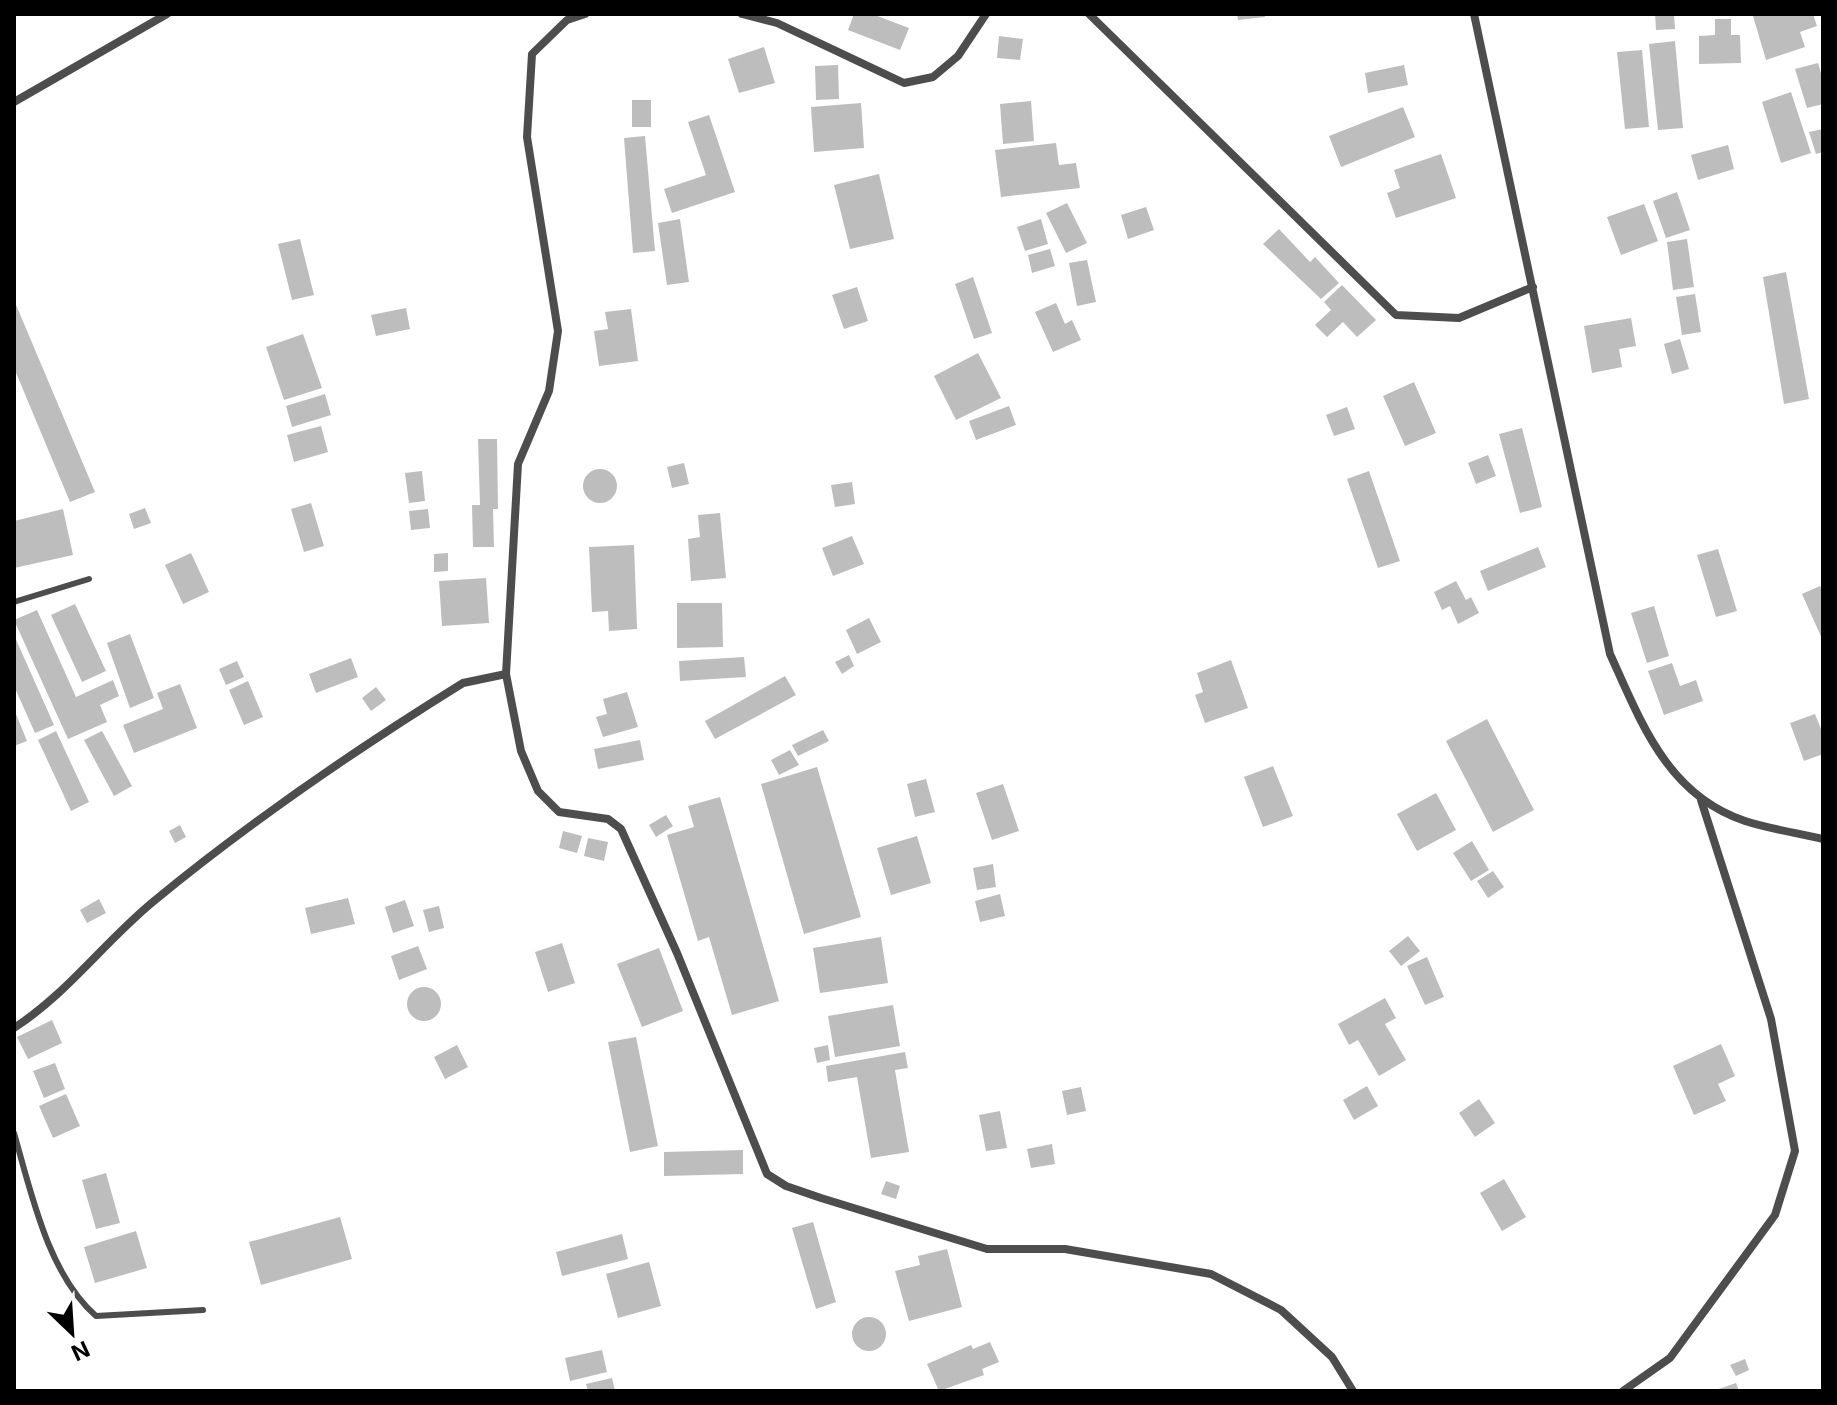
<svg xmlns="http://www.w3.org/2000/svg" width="1837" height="1405" font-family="Inter,sans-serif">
  <rect width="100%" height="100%" fill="#fff"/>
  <path fill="#bdbdbd" d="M854,14H872L909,28L900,50L848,30Z
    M1237,14H1264L1265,17L1238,20Z
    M1655,14H1674L1675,29L1656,30Z
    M1761,14H1813L1817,26L1800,32L1805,47L1766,60L1753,16Z
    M1715,19H1731V35H1740L1741,63L1699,64V36L1715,35Z
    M999,36L1023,39L1020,60L997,58Z
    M1675,41L1683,128L1658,130L1649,44Z
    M764,47L775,83L739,93L728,59Z
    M1642,50L1649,127L1625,129L1617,52Z
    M1818,63L1823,80V104L1807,108L1795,69Z
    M838,65L839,99L816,100L815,66Z
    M1404,65L1408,85L1368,93L1365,73Z
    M1791,92L1811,153L1781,163L1762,102Z
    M632,100H651V127H632Z
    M1031,101L1034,141L1003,144L1000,104Z
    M861,103L864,148L814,152L811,107Z
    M1403,107L1415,137L1341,167L1329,136Z
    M709,115L735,192L672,213L664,189L706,175L688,122Z
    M1823,129V152L1816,154L1809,132Z
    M645,136L655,251L633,253L624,138Z
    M1056,143L1059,165L1076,163L1080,188L1001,197L995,150Z
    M1728,145L1734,169L1698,180L1691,155Z
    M1441,154L1456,198L1396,218L1387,193L1400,188L1394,170Z
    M879,174L894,239L850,249L834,185Z
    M1677,192L1690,230L1666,238L1653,201Z
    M1067,203L1087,243L1066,253L1046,213Z
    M1644,204L1658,241L1621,255L1607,217Z
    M1146,207L1154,230L1128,239L1121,215Z
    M680,219L689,282L667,285L658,223Z
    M1041,219L1048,244L1025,251L1017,227Z
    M1279,229L1310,262L1315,257L1339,283L1321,299L1263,244Z
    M300,239L314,295L292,300L278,244Z
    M1687,239L1694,287L1673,290L1667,242Z
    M1050,249L1055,266L1032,273L1028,255Z
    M1087,260L1096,302L1077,306L1069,263Z
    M1786,272L1809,399L1784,404L1763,277Z
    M973,277L992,333L974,339L955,284Z
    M1342,285L1376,320L1357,337L1343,322L1327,337L1315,325L1331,310L1324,302Z
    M857,287L868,321L844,329L832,295Z
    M1695,294L1701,332L1682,335L1676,297Z
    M14,300L95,492L70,502L14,368Z
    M1056,303L1065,324L1072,320L1081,340L1053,352L1035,312Z
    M406,308L410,329L376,336L371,315Z
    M631,309L638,361L599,366L594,331L608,329L605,312Z
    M1631,318L1636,346L1619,349L1622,367L1592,373L1584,326Z
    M303,334L322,388L284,400L266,347Z
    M1680,339L1689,369L1672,374L1664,344Z
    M978,353L1001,398L956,420L934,376Z
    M1414,382L1436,433L1405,446L1383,396Z
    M325,394L331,415L292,427L286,406Z
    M1009,406L1016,425L976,440L969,421Z
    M1347,407L1355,429L1334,436L1326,415Z
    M321,426L328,452L294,462L287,435Z
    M1522,428L1542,507L1520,513L1499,434Z
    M478,439H497L498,509H493L494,547H473L472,505H480Z
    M1488,455L1496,476L1476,484L1468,463Z
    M684,463L689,484L672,488L667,467Z
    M583 486a17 17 0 1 1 34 0a17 17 0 1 1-34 0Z
    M422,471L425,501L409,503L405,473Z
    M1369,471L1400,561L1378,568L1347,479Z
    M852,482L855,504L835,507L831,485Z
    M311,503L324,546L304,552L291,509Z
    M145,508L151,523L134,529L129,514Z
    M63,509L73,555L14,568V521Z
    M428,509L430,528L411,530L409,511Z
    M720,513L726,578L691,581L688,539L700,537L698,515Z
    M852,536L864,564L833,576L822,548Z
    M634,545L637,629L609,631L608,611L592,612L589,547Z
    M1538,547L1546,567L1488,591L1480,571Z
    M1718,549L1737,611L1716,617L1697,555Z
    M191,553L209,592L183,604L165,565Z
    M448,553V571L434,572V554Z
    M486,578L489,623L442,626L439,581Z
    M1456,581L1466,600L1471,597L1479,613L1458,624L1450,606L1442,610L1434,592Z
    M1820,586L1823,592V641L1802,594Z
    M677,603H722L723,647L677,648Z
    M75,604L106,671L82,682L51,615Z
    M1654,606L1669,656L1647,663L1631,613Z
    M37,610L76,697L113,680L119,696L100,705L107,722L68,739L14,620Z
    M869,618L881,642L857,654L846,630Z
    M130,634L154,698L130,708L107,643Z
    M14,635L54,725L35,733L14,686Z
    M849,655L854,666L842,674L835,662Z
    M744,657L746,677L680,681L679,661Z
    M351,658L358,677L316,693L309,674Z
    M1231,660L1248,708L1205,723L1195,695L1203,692L1197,673Z
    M237,661L244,677L226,685L219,669Z
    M1672,663L1680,686L1696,680L1703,701L1664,715L1648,671Z
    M785,676L796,695L715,739L705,721Z
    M248,681L263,717L244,725L229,690Z
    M180,684L197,728L134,753L123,725L163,709L157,693Z
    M376,687L386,700L371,711L362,698Z
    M627,692L638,727L603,737L596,717L607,714L603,699Z
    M14,709L27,741L14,746Z
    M1815,714L1823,734V754L1804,761L1790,723Z
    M1487,719L1534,810L1493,832L1446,741Z
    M823,730L829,741L798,756L792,745Z
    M56,731L89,802L71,811L38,740Z
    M102,731L132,786L114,796L84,740Z
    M640,740L644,760L598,769L594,749Z
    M790,750L799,765L779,775L771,760Z
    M1273,766L1293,816L1263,827L1244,777Z
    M817,767L861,917L804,934L761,784Z
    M926,779L935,812L915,817L907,784Z
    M1003,784L1019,831L992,840L976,793Z
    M1436,793L1456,830L1417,851L1397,814Z
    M720,797L779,1001L732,1015L709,937L698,941L667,835L694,827L688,806Z
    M666,815L673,826L656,837L649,825Z
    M180,825L186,837L175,843L169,831Z
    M563,831L582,836L577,853L559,848Z
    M917,836L931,883L891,895L877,848Z
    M588,838L608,842L604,861L584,856Z
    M1472,841L1489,870L1471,881L1453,853Z
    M993,864L996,887L977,890L973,868Z
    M1493,871L1504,887L1488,898L1477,881Z
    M1000,894L1005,916L980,922L975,901Z
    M348,898L355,924L311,934L305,908Z
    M99,899L106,913L87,923L80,910Z
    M405,900L414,926L393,933L385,907Z
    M439,906L444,928L429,932L423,910Z
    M1408,936L1420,951L1401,966L1389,951Z
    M881,937L888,983L820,993L813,948Z
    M562,943L575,983L548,992L535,952Z
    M418,946L427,969L399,980L391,956Z
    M659,948L683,1011L642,1027L617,964Z
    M1427,957L1444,997L1425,1005L1407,966Z
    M407 1004a17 17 0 1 1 34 0a17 17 0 1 1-34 0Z
    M1385,998L1396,1018L1385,1024L1406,1060L1379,1076L1358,1040L1349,1045L1338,1024Z
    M893,1005L900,1046L835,1057L828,1016Z
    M52,1020L62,1043L28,1059L17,1037Z
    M636,1037L658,1146L630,1152L608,1042Z
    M1721,1044L1735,1076L1718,1084L1726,1101L1694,1115L1673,1066Z
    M457,1045L468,1067L445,1079L434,1057Z
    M828,1045L830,1060L817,1063L814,1048Z
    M905,1052L908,1068L895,1070L909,1152L871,1158L857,1077L828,1082L826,1066Z
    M55,1063L65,1089L44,1098L33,1071Z
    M1367,1086L1378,1106L1354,1120L1343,1100Z
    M1081,1087L1086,1111L1067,1115L1062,1091Z
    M66,1094L80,1126L53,1138L39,1106Z
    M1479,1099L1495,1123L1475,1137L1459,1113Z
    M1000,1111L1007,1148L986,1151L979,1115Z
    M1052,1144L1055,1164L1031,1168L1027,1149Z
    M743,1150V1174L664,1176V1152Z
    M106,1173L120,1223L96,1229L82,1180Z
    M1504,1179L1526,1217L1502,1231L1480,1193Z
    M886,1181L900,1186L896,1199L881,1194Z
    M340,1217L352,1259L261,1285L249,1242Z
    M813,1222L836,1302L816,1309L792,1228Z
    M136,1231L147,1268L95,1283L84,1247Z
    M622,1234L628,1259L562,1276L556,1252Z
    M947,1249L962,1307L909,1321L895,1271L920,1265L918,1256Z
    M649,1262L661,1306L618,1318L606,1274Z
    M852 1334a17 17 0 1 1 34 0a17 17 0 1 1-34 0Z
    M990,1342L999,1362L982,1369L984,1375L939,1391L927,1364L971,1345L973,1349Z
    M602,1350L607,1372L570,1381L565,1358Z
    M1745,1359L1749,1370L1736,1376L1730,1365Z
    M612,1378L615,1391H588L586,1384Z
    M1736,1383L1739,1391H1713Z"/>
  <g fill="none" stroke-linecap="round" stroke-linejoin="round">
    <path stroke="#4d4d4d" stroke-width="6" d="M14,602L89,579
      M14,1133C31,1192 48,1274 96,1316L203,1310"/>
    <path stroke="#4d4d4d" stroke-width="8" d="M585,14L567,20L532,54L527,137L558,331L549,391L518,464L506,674L521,751L538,791L559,812L608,819L621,829L677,953L767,1174L786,1186L821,1198L987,1249H1065L1211,1274L1281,1310L1332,1357L1353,1391
      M742,14L777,23L904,83L933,77L958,56L986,14
      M1089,14L1396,315L1459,318L1533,287
      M1474,14L1610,654C1641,722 1667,795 1745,821C1770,829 1797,833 1823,839
      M14,102L167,14
      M14,1028C68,993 104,942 154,901C251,821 355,750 463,683L506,674
      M1623,1391L1670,1358L1775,1215L1795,1151L1771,1019L1701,800"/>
  </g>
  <rect width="1837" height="1405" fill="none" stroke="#000000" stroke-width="32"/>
  <g transform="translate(72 1333) rotate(155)" stroke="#ffffff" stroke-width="6" paint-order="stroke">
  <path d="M0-6L14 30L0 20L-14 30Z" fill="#000000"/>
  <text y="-12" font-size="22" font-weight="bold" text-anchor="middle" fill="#000000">N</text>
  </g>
</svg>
